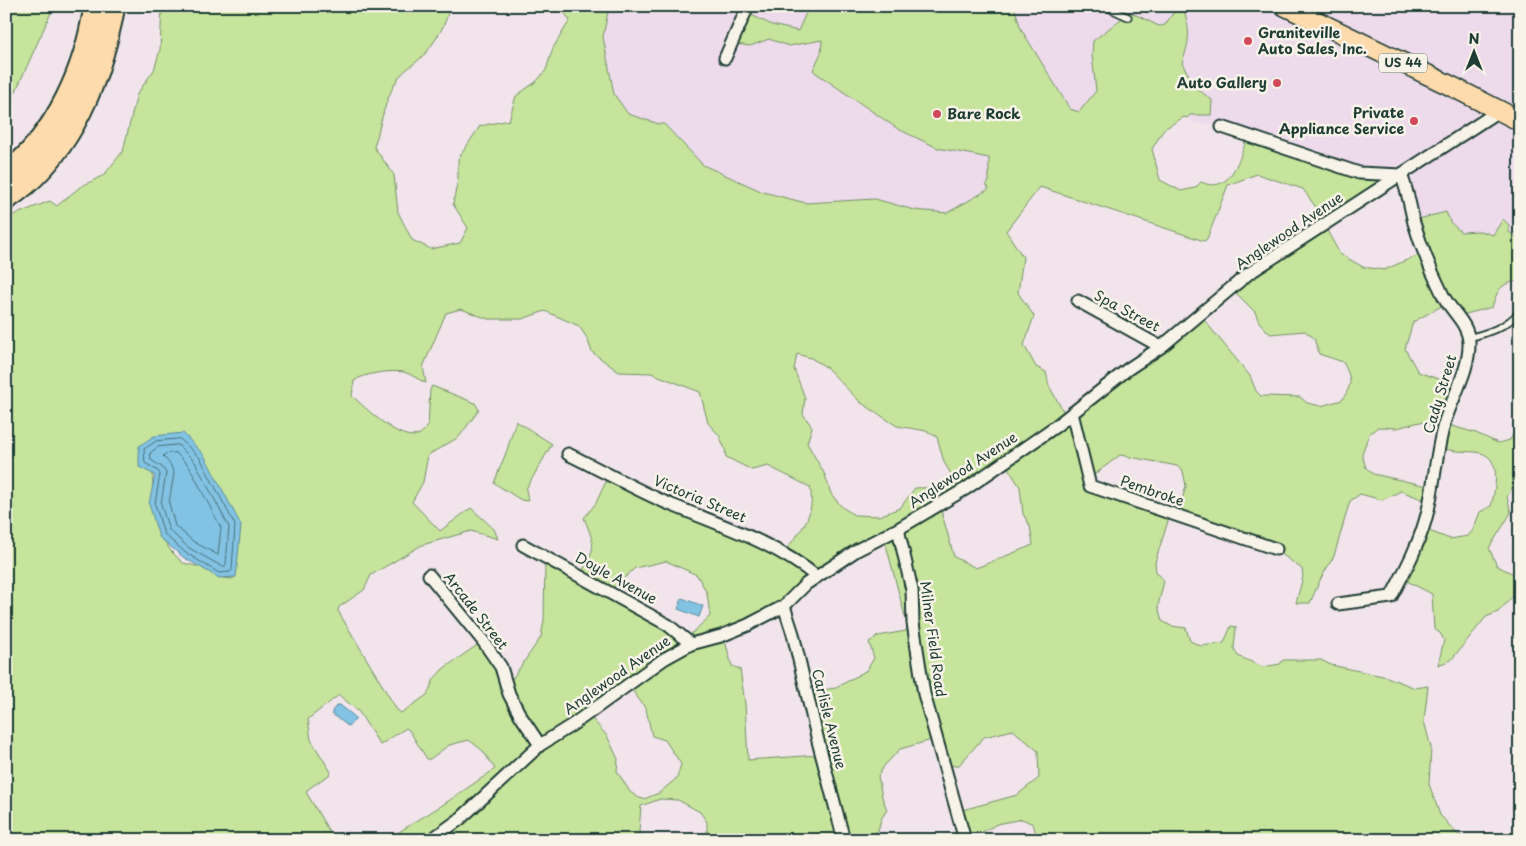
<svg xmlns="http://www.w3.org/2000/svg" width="1526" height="846" font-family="'Playpen Sans',sans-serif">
  <rect width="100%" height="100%" fill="#f1e4ea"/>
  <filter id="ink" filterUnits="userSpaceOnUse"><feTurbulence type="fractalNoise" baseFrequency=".02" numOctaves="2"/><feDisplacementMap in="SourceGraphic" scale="10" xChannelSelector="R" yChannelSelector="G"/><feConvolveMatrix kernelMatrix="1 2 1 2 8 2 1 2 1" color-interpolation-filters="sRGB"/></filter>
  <g filter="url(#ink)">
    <path fill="#eddaeb" d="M609,6H809L798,32L772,25L745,12L750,46L769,39L789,46L822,40L821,53L813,70L816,73L898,129L938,148L989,158V189L947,213L914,210L875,199L806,203L763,192L703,165L664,124H659L628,114L614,94L603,37Z
      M1014,6H1178L1165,25L1093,41L1092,55L1096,91L1079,112L1070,109L1021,29Z
      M1183,6H1520V19L1513,27L1520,32V239L1509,232L1493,235L1480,231L1461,232L1450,222L1415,220L1403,179L1358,171L1219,125L1196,123L1187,118L1212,100L1196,88L1182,63L1189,42V30Z"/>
    <path fill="#c7e49c" stroke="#739068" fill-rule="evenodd" d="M6,6H54L6,113Z
      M162,6H448C451,19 431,48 422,57C415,64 405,69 399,77C385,97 381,124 374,147L394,175L398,212L412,240L431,249L460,243L468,228L453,204L458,179V159L480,126L509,120L516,96L537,81L546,70L553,48L570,20L561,9L562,6H609L603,37L614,94L628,114L659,124H664L703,165L763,192L806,203L875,199L914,210L947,213L989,189L986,184L989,182V158L938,148L898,129L816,73L813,70L821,53L822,40L789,46L769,39L750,46L736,44L745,12L772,25L798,31L809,6H1014L1021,29L1070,109L1079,112L1096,91L1092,55L1093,41L1130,12L1159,26L1165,25L1178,6H1183C1190,32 1191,37 1182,63L1196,88L1212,100L1211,115H1190L1187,118L1184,117L1164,129L1152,149L1160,180L1181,191L1195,188L1201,182C1231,196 1240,157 1248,135L1358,171L1392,174L1326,222L1303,189L1257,174L1228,185L1207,239L1204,241L1040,187L1006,231L1023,257L1018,293L1034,316L1024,345L1036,367L1046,372L1049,386L1066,416L1200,315L1250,376L1256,391L1261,396L1300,397L1307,403L1321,406L1342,400C1353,383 1352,380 1343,362L1319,354L1314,338L1305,331L1270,334L1259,322L1255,312L1232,289L1324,225L1340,254L1363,267L1384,270L1423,253L1415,220L1446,212L1450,222L1461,232L1480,231L1493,235L1503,219L1509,225V232L1520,239V282L1518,281C1499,284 1498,290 1492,307L1462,315L1447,303L1413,322L1405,349L1418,372L1456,385L1445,424L1476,433L1498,443L1510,440L1520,421V467L1517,479L1507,497L1511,513L1489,548L1497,566L1520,577V589L1498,612L1486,617L1451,660L1438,665L1444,640L1440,633L1434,629L1432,594L1401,578L1424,529L1450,539L1468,536L1473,530L1480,512L1491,506C1496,486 1503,454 1475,452C1462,451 1451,452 1440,447L1441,428L1420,422L1397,428L1378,427L1369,434L1362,454L1366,468L1373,474L1432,487L1427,501L1401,491L1382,500L1360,494L1350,501L1334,556L1321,578L1310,603H1296L1303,577L1302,569L1276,550L1177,517L1186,486L1183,471L1177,466L1120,455L1086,481L1169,518L1155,562L1156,571L1164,581L1158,606L1162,621L1171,626L1186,628L1190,641L1201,646L1224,643L1231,626L1236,627L1234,648L1238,656L1263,667L1280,664L1283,660H1321L1331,665L1387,677L1415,688L1428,686L1424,721L1431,748L1429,784L1440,815L1457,834L1471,840H1038L1033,824L1022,819L997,824L983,832L962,836L955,812L1017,795L1039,778L1038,751L1013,730L984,737L959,765L943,767L935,739L900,749L884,766L878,776L882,797L887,810L881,819L878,831L859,840H707V822L700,812L678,800L660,799L641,806L639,831L643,840H386L444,804L495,769L483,751L469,740L449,745L430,759H427L409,730L406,728L380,745L359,712L339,695L308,719L311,740L331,772L329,775L308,789L306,792L334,840H6V218L50,201L57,206L80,187L104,175L123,151L137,94L154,70L160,50ZM461,309L488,319H522L545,311L579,326L587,338L592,352L619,372L651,373L700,392L708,423L719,435L725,449L726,457L752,470L768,466L810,487C816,515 801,531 784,552L608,477L596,503L584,518C597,549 595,548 579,577L545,561L544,620L541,637L508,685L480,643L443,669L434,679L427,695L401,713L397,710L338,611L339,607L364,590L371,575L422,545L471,531L498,539L494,529L471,508L440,531L412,502L423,482L428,455L459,437L479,410L475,403L432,386L430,390L428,426C426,428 423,432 420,434C402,445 365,407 352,396L354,381C364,373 391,370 404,372C411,374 419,380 426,383L423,367L446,313ZM797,354L811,358L826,367L860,402L897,426L927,431L937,437L944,462L951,474L950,485L944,487L915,488L900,508L879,516L854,515L842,507L831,494L825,475L807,443L812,427L803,414L805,398L794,369ZM1005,463L1020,487L1023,514L1030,526L1033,545L976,568L954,557L939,503ZM153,470L235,527L233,579L223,578L214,570L183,563L171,551L158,531L152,509ZM883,536L885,541L907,624L906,631L878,636L869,642L874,658L867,670L836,688L806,692L818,755L748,760L745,704L740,669L732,666L723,634L781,606ZM666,561L697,575L707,593L710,616L688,637L609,592L635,568ZM627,683L646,709L652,736L665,740L681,764L677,778L659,793L644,799L639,798L630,792L617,771L618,759L607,736L588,714Z
      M516,421L552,444L526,489L528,501L521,500L494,483L507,450Z"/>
    <path fill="#82c2e3" stroke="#5a8d9d" d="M183,433L204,455L241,525L236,577L219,578L183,557L159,537L149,504L155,475L139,467V446L154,436Z
      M682,598L703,606L699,617L678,609Z
      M337,705H340L355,717V720L348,726L332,714V711Z"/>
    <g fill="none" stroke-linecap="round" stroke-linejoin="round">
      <path stroke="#47727a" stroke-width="1" d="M180,439L200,458L235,525L232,570L230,572L219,573L186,553L164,534L155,504L160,474L158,471L145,463L144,449L156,441Z
        M178,445L195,462L229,527L226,564L224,567L221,566L189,548L169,530L161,504L166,473L162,467L151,460L150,453L158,447Z
        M176,453L189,466L221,528L218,555L194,542L175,526L169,503L174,473L170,464L163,456L165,454Z"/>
      <g stroke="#1f3d34" stroke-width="9">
        <path id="lane" d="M1104,6L1128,17
          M1468,338C1488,333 1507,327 1520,311"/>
      </g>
      <g stroke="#1f3d34" stroke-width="15">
        <path id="street" d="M725,58L748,6
          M1222,127L1359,173L1401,175C1408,191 1410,206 1414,223C1421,246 1431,271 1442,293C1449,310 1468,322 1469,342C1470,369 1453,396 1445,421C1436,450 1435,481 1428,510C1421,541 1406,569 1391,597L1338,604
          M1078,301L1161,347
          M1072,413L1090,486L1276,549
          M568,454C599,469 629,486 660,500C713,523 772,540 817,577
          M898,529L912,590L913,623L924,694L965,840
          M523,545L668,625L691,644
          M429,575L483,641L501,667L509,694L520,715L540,745
          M784,606L793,634L818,741L844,840
          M435,837L460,819L540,745L572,725L664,659L691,644L721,636L748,625L784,606L806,584L857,550L898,529L967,488L1056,426L1128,369L1161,347L1248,274L1500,110"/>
      </g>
      <g stroke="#1f3d34" stroke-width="22">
        <path id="primary" d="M1285,6L1451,86L1520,121"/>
      </g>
      <g stroke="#1f3d34" stroke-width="25">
        <path id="highway" d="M6,174C57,135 86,68 95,6
          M6,199C71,156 100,80 114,6"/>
      </g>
      <use href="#lane" stroke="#f7f3e8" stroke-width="5.5"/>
      <use href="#street" stroke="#f7f3e8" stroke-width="11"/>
      <use href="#primary" stroke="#fedbac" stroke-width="19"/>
      <use href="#highway" stroke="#fedbac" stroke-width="21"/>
    </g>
  </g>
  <g fill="#d1495b" stroke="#f7f3e8" stroke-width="2">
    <circle cx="1248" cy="41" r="5"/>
    <circle cx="1277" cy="83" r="5"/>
    <circle cx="937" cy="114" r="5"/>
    <circle cx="1414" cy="121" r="5"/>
  </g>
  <g text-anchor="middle" stroke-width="5" stroke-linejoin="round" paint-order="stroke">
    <rect fill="#f7f3e8" stroke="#60746a" stroke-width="1" x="1379" y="53.5" width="48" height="19" rx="4"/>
    <g font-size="12" font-weight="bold" fill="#1f3d34">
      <text x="1403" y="67">US 44</text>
    </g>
    <g font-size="14" font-weight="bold" fill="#1f3d34" stroke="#f7f3e8" text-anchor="start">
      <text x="1258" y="38">Graniteville<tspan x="1258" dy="16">Auto Sales, Inc.</tspan></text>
      <text x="1267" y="88" text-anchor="end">Auto Gallery</text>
      <text x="1404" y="118" text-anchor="end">Private<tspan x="1404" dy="16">Appliance Service</tspan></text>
      <text x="947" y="119">Bare Rock</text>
    </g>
    <g font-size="14" fill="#1f3d34" stroke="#f7f3e8">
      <text transform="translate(1289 231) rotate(-34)" y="5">Anglewood Avenue</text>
      <text transform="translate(1127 311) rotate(28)" y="5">Spa Street</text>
      <text transform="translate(1440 394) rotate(-73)" y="5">Cady Street</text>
      <text transform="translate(963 470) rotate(-33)" y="5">Anglewood Avenue</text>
      <text transform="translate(1152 491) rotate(19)" y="5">Pembroke</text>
      <text transform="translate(700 499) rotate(23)" y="5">Victoria Street</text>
      <text transform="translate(616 578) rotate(29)" y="5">Doyle Avenue</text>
      <text transform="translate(476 611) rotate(52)" y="5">Arcade Street</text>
      <text transform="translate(933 639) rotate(82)" y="5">Milner Field Road</text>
      <text transform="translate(617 675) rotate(-35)" y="5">Anglewood Avenue</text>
      <text transform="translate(829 719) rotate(76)" y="5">Carlisle Avenue</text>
    </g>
  </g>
  <rect width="1526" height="846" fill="none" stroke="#f7f3e8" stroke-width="25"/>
  <rect x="12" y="12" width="1501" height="821" fill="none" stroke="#1f3d34" stroke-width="2" filter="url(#ink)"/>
  <g transform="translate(1474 52)" stroke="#f7f3e8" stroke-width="4" paint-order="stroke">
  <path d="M0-4L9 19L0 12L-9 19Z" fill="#1f3d34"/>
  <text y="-8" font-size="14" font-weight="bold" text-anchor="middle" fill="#1f3d34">N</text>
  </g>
</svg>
